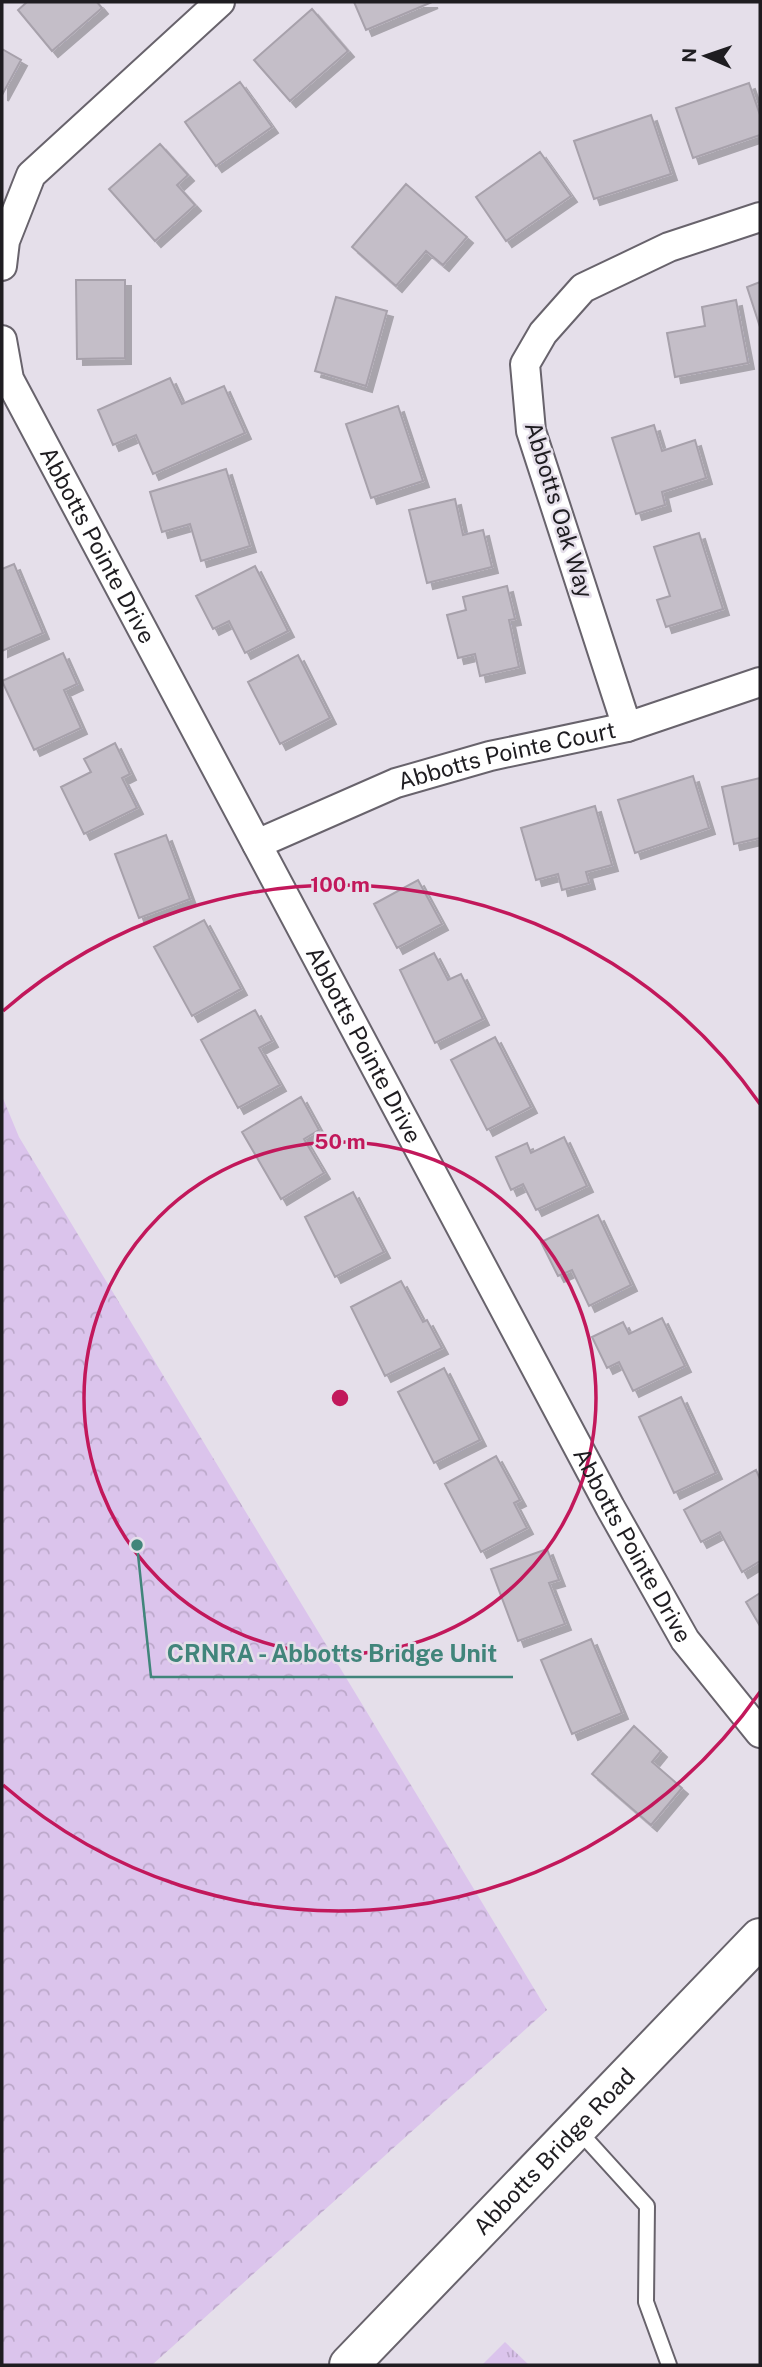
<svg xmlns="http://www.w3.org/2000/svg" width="762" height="2367" font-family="'Public Sans',sans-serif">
  <defs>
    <pattern id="grass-tufts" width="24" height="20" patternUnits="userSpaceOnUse" patternTransform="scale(1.75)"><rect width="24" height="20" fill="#dbc4ec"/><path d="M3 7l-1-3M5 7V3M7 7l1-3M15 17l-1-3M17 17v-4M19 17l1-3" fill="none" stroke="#bca8ca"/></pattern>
    <pattern id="forest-crowns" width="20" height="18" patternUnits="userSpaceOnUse" patternTransform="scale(1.75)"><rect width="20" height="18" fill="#dbc4ec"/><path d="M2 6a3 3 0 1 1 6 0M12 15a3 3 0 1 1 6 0" fill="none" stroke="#bca8ca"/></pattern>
    <filter id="shadow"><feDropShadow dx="6" dy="6" stdDeviation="0" flood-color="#0004"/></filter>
  </defs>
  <rect width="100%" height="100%" fill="#e5dfea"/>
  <path fill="url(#grass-tufts)" d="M505,2342L529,2365H482Z"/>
  <path fill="url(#forest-crowns)" d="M2,1096L19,1137L547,2010L152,2365H2Z"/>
  <path fill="#c4bec8" stroke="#a7a1ab" stroke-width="2" filter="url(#shadow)" d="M27,2H97L102,8L52,51L18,10Z
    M354,2H432L366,30Z
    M312,9L348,51L290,101L254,60Z
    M2,49L21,60L2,95Z
    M240,82L272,127L216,166L185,122Z
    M749,83L760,115V135L693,158L676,108Z
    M651,115L671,174L594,199L574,141Z
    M160,144L188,175L177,185L195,205L155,241L109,189Z
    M540,152L571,196L506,241L476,197Z
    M406,184L467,237L443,265L426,251L396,286L352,247Z
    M76,280H125V358L77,359Z
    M760,282V327L747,287Z
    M336,297L387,311L366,386L315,371Z
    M736,300L748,363L675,377L667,333L705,326L702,307Z
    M170,378L182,404L224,386L245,433L153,474L136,435L113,445L98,410Z
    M398,406L423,481L371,498L346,424Z
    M654,425L662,451L695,440L706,478L662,492L665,505L636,514L612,438Z
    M226,469L250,546L201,561L190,524L162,532L150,492Z
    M455,499L463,535L483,530L492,567L427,583L409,510Z
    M699,533L723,609L666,627L657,600L670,596L654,547Z
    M14,564L43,633L2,651V569Z
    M255,566L288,631L245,653L229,621L213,629L196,596Z
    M507,586L515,619L509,620L519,667L480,676L475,654L458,658L447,615L466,610L463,597Z
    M63,653L77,684L64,690L81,728L34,750L2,681Z
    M298,655L330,718L280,744L248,682Z
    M115,743L130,774L122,778L137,808L84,834L61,787L91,772L84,759Z
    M693,776L709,828L635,853L618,800Z
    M760,778V838L734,844L722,787Z
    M595,806L612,865L586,872L589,883L562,890L558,874L536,880L521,828Z
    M166,835L190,899L139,918L115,854Z
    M418,880L442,924L397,948L374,904Z
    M204,920L241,989L192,1016L154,947Z
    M434,953L448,980L461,974L483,1019L435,1043L400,970Z
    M255,1010L272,1041L259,1048L280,1085L238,1108L201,1040Z
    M495,1037L531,1107L487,1130L451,1060Z
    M301,1097L319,1130L304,1139L324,1173L281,1199L242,1132Z
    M564,1137L587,1186L536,1210L523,1184L511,1190L496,1157L527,1143L531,1153Z
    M353,1192L384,1252L335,1277L305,1217Z
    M598,1215L631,1285L589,1306L572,1270L558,1276L541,1242Z
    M401,1281L423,1322L427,1320L442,1348L385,1376L351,1307Z
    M662,1318L685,1366L633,1391L619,1362L607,1368L592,1337L623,1322L629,1334Z
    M444,1368L480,1440L434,1463L398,1392Z
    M681,1397L716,1473L674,1493L639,1417Z
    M496,1456L520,1500L514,1503L527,1528L481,1552L445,1484Z
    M756,1470L760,1479V1561L742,1572L720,1532L701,1542L684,1510Z
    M547,1549L559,1580L549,1583L565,1624L518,1641L491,1569Z
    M760,1593V1626L746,1602Z
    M591,1639L622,1713L572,1734L541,1660Z
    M634,1726L661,1751L652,1762L682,1788L651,1825L592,1774Z"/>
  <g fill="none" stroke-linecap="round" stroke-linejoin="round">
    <g stroke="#68636c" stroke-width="18">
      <path id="lane" d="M578,2130L647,2206L646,2302L669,2365"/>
    </g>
    <g stroke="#68636c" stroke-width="32">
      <g id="street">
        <path d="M2,266L5,241L31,175L220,2"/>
        <path id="s1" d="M2,340L9,379L610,1507L685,1640L760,1733"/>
        <path d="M627,727L531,431L525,364L543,333L583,288L669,247L760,217"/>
        <path id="s2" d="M257,844L396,783L490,756L627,727L760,682"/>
      </g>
    </g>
    <g stroke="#68636c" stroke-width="42">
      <g id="secondary">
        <path id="s3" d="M349,2365L760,1938"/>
      </g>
    </g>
    <use href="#lane" stroke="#fff" stroke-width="14"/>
    <use href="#street" stroke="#fff" stroke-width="28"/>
    <use href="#secondary" stroke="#fff" stroke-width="38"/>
  </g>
  <g fill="none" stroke="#c2185b" stroke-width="3.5">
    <circle cx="340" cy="1398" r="256"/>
    <path d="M760 1692A513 513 0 0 1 3 1785M3 1011A513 513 0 0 1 760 1104"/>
  </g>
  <g text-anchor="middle" stroke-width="5" stroke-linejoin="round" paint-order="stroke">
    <g font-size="23" fill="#1f1d21" stroke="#e5dfea">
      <text transform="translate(559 510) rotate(73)" y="8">Abbotts Oak Way</text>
      <text dy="8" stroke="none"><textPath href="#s1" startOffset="228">Abbotts Pointe Drive</textPath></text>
      <text dy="8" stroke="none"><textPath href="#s2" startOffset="266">Abbotts Pointe Court</textPath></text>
      <text dy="8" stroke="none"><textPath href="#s1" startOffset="794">Abbotts Pointe Drive</textPath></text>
      <text dy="8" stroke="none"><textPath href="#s1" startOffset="1362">Abbotts Pointe Drive</textPath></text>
      <text dy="8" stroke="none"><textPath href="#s3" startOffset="296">Abbotts Bridge Road</textPath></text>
    </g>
  </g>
  <circle cx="340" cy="1398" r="10" fill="#c2185b" stroke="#e5dfea" stroke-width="3.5"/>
  <g font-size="21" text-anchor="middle" font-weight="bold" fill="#c2185b" stroke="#e5dfea" stroke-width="5" stroke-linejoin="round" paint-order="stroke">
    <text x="340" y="892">100 m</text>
    <text x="340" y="1149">50 m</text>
  </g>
  <path fill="none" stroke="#41857b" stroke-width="2.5" d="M137 1545L151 1677H513"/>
  <circle fill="#41857b" stroke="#e5dfea" stroke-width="2.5" cx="137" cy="1545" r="7"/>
  <g font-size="24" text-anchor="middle" font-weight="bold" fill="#41857b" stroke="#e5dfea" stroke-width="5" stroke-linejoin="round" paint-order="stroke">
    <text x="332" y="1662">CRNRA - Abbotts Bridge Unit</text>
  </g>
  <rect width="762" height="2367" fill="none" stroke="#1f1d21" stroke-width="7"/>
  <g transform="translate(706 56) rotate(272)" stroke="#e5dfea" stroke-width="5" paint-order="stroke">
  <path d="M0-5L12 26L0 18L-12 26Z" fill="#1f1d21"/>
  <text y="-10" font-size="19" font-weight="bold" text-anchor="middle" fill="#1f1d21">N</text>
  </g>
</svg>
